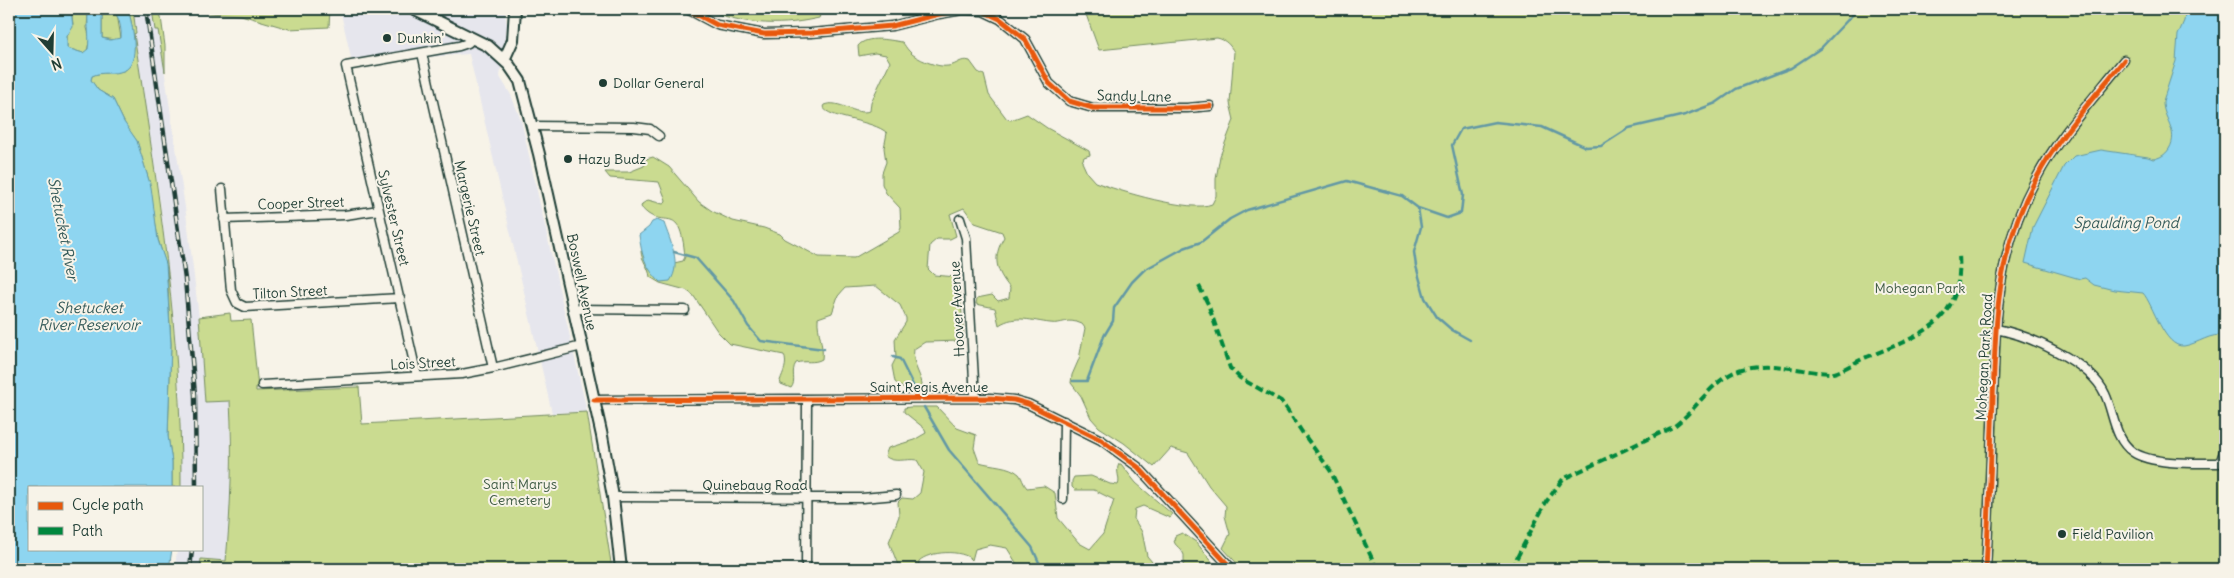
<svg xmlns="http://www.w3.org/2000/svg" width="2234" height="578" font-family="Delius,sans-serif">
  <rect width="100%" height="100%" fill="#f7f3e8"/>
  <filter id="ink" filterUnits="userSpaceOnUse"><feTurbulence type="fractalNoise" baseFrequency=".02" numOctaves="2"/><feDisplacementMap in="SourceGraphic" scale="10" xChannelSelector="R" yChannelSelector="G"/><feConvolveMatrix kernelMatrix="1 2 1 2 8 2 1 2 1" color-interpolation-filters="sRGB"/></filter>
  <g filter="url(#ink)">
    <path fill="#e6e6ed" d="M133,9H152L155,29H158L188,227L200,326L205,401L230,400L231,496L226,561L202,559L200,569H175L177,549H201V487H181L180,397L173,315L160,202L133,33L136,32Z
      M340,9H385L425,20L437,9H504L507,25L500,77L511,95L521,120L587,412L552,413L469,54L352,62Z"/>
    <path fill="#cadb90" stroke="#748c62" d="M71,9H83L88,14L87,28L90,38L87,51L83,53L67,48V36L73,24Z
      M106,9H112L117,14L121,38L115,40L102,38V14Z
      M128,9H133L136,33L134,34C157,184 182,334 181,487H172V462L168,436L171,344L167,269L158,239L149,181L137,141L126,126L113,99L98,90L91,80L92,76C102,71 113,74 123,71C141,66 132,22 128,9Z
      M152,9H330L329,27L289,29L241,15L160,10L165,46V72L158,30H155Z
      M705,9H822V10L819,18L814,19C777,27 740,24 705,9Z
      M1084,9H2225V569H1242L1223,548L1230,534L1225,516L1226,506L1209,486L1188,453L1171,448L1154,467L1124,443L1099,427L1091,418L1081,396L1071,383L1072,375L1079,359L1085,328L1082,324C1066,317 1063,325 1050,323C1032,321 1016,314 999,325L995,308L976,304L977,298L992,295L998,301L1009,298L1010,288C996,271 992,258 1004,237L1002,232L975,223L964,208L950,214L956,236L950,239H937L930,245L928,269L934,275L956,277L959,281L964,337L961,341L925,342L914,349C911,366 924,378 922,388L901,387L895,382L892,366L896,358L895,339L906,322V318L900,305L876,286L845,288L838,296L832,313L818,318C817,332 824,345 822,359C814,364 805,360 796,363C790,372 797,381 791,388L781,384L780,381C783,372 788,365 784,355L730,344L718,332L693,295L686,290L660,283L650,277C649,267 641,260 641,251L674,263L683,261L685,257C680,197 663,234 641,207L642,204L648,200L663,204L665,203L666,200L659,182L610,178L605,172H629L644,166L646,159L653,157L669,167L699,202L712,211L733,221L764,228L780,234L785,239L819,257L854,258L899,232L901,228L900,208L886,193L882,184V173L886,162L884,148L887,133C874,120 828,119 823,107L824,105C840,99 854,116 870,111L871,102L890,62L886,55L875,53L859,56L858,46C867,35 889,40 902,42C905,45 906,48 909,51C915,59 939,68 948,66C958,65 960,58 970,61L978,72L984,75L989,95L1007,119L1011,120L1027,114L1047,128L1089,151L1090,155L1084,157L1082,162L1087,173L1095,182C1119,191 1191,213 1212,204L1216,196V179L1220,156L1234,120L1230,103L1234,52C1230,45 1226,40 1217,38L1099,50Z
      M230,313L231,321L251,320L258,388H256V391L359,387L362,424L587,412L612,569H200L201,559L226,561C231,508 233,454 230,401L205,402L199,317Z
      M910,407H937L957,428L976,435L974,448L979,462C992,466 1009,465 1019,474C1022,477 1023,484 1027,488L1044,486L1055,493L1058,518L1079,543L1090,549L1103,534L1114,500L1094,490H1075L1072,487V481L1074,477L1091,476L1110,484L1118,485C1121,479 1115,471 1119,464H1121L1136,483L1172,514L1170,518L1143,506L1135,509L1134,519L1142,532L1147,556L1158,569H1020L1007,548L990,545L975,549L972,560C963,549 929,551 919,561L918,569H898V565L889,542L899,516L898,502L902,498L913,499L920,493L924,472L917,460C906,458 894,464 885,456L888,448L914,440L926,433L924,428L904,412V408Z
      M1182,533L1196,542L1218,569H1178L1184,564C1184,564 1184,556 1184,555C1181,546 1171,546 1175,536Z"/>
    <path fill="#8ed5f0" stroke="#6298a5" d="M9,9H71L73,27L67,36V48L83,53L88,49C90,38 87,26 88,14L83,9H106L102,14V38L110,40L121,38C122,29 119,14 111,9H128C132,23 142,65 123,71C113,75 102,71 92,76L91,80L98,90L113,99L124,122L137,141L151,187L158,240L166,264L171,344L168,436L172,462V487H29V549H172L169,569H9Z
      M2186,9H2225V336C2211,332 2198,344 2184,346C2164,348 2153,304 2143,293L2114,290L2094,285L2085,278L2080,279L2025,263L2033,227L2064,166L2074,156L2101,150L2148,157L2153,159C2160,158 2165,155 2169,149C2180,131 2162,118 2163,101L2176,61L2178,35L2184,21Z
      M657,220L664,223C670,241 682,264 670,281L660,282C645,267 642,256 639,235L649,227L652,222Z"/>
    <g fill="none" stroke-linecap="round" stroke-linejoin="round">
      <path stroke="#6298a5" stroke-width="2.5" d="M1418,208L1421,227L1414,252L1416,266L1425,298L1437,317L1452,330L1470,340
        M674,252L696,258L734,301L748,326L761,341L824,349
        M893,357L900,359L915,389
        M1073,381H1087L1104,336L1113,321L1114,308L1132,282L1144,270L1184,248L1201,242L1230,219L1247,210L1347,181L1402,196L1418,208L1447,218L1461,213L1463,195L1452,145L1461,129L1495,122L1542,127L1586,147L1601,146L1629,128L1685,115L1716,103L1736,89L1791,68L1821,48L1858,9
        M924,407L949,450L1032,547L1042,569"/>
      <g stroke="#1f3d34" stroke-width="11">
        <path id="street" d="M687,9L717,25L764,34L811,33L892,26L939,14L962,10L983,11L1000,19L1025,39L1049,83L1069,101L1093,108H1187L1210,106
          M422,53L493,368
          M532,126L634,127L650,129L659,136
          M222,189L231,290L237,303L245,307L400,298
          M224,219L345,215L379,210
          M960,219L966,238L975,398
          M573,309L685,310
          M1996,329C2028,335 2091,362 2105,394C2114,413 2114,439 2133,452C2152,465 2197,463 2220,463
          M417,376L346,66L459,46L468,43L473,38
          M262,385L462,374L493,368L582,346
          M594,400L990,398L1014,400L1028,404L1101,440L1138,467L1232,569
          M2220,463L2225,449
          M613,497L862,498L896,495
          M1063,499L1064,421
          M806,569L807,399
          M1986,569C1989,513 1991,456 1993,399C1996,318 1996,253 2036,179C2059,135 2093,99 2124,60"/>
      </g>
      <g stroke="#1f3d34" stroke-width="14">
        <path id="secondary" d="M413,9L488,46L509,65L520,81L539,154L602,436L613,497L621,569
          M504,60L513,40L515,9"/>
      </g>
      <use href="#street" stroke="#f7f3e8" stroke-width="8"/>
      <use href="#secondary" stroke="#f7f3e8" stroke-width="10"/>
      <g stroke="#1f3d34" stroke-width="4.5">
        <path id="rail" d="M146,9L185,279L195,395L196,487
          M190,569L192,549"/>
      </g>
      <use href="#rail" stroke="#f7f3e8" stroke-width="2.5" stroke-dasharray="8" stroke-linecap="butt"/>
      <path stroke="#00873e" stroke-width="4" stroke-dasharray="8 4" stroke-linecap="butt" d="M1199,286L1208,304L1230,368L1240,378L1281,401L1287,409L1302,432L1330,470L1377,569
        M1511,569L1546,502L1563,479L1673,427C1698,409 1711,379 1742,369C1773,360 1802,373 1833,373C1839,373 1858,360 1867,357C1920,336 1964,322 1959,255"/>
      <g stroke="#f7f3e8" stroke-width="8">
        <path id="cycleway" d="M687,9L717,25L764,34L811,33L892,26L939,14L962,10L983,11L1000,19L1025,39L1049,83L1069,101L1093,108H1187L1210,106
          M594,400L990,398L1014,400L1028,404L1101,440L1138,467L1232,569
          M1986,569C1989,513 1991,456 1993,399C1996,318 1996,253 2036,179C2059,135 2093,99 2124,60"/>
      </g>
      <use href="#cycleway" stroke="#e8590c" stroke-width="5"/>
    </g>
  </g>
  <g fill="#1f3d34" stroke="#f7f3e8" stroke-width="2">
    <circle cx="387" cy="38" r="5"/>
    <circle cx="603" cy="83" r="5"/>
    <circle cx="568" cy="159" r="5"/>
    <circle cx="2062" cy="534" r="5"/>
  </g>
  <g text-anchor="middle" stroke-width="4" stroke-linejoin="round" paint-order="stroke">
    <g font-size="14" fill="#1f3d34" stroke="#f7f3e8" text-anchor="start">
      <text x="397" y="43">Dunkin'</text>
      <text x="613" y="88">Dollar General</text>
      <text x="578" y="164">Hazy Budz</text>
      <text x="2072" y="539">Field Pavilion</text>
    </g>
    <g font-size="14" fill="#1f3d34" stroke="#f7f3e8">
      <text transform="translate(1134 96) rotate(1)" y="5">Sandy Lane</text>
      <text transform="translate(301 203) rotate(-2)" y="5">Cooper Street</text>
      <text transform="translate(470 208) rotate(77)" y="5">Margerie Street</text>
      <text transform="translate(394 218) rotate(77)" y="5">Sylvester Street</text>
      <text transform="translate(582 282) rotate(78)" y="5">Boswell Avenue</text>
      <text transform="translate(290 292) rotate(-3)" y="5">Tilton Street</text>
      <text transform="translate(957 309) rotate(-93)" y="5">Hoover Avenue</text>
      <text transform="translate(1984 357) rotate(-87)" y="5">Mohegan Park Road</text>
      <text transform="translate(423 363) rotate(-3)" y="5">Lois Street</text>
      <text x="929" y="392">Saint Regis Avenue</text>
      <text x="755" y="490">Quinebaug Road</text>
    </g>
    <g font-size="14" fill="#415d46" stroke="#f7f3e8">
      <text x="1920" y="293">Mohegan Park</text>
      <text x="520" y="489">Saint Marys<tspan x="520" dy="16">Cemetery</tspan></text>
    </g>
    <g font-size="15" font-style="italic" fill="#355b5a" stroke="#f7f3e8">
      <text x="2126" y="228">Spaulding Pond</text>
      <text transform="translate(63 229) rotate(79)" y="5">Shetucket River</text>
      <text x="89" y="313">Shetucket<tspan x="89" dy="17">River Reservoir</tspan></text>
    </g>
  </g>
  <rect width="2234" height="578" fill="none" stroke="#f7f3e8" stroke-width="30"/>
  <rect x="15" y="15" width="2204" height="548" fill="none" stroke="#1f3d34" stroke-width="2" filter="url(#ink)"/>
  <rect x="28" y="486" width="175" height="65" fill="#f7f3e8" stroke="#a1aaa0"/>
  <rect x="38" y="502" width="25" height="8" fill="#e8590c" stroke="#a1aaa0"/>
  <text x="72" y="510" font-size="15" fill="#1f3d34">Cycle path</text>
  <rect x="38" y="527" width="25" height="8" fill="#00873e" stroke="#a1aaa0"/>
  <text x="72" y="536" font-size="15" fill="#1f3d34">Path</text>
  <g transform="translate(52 52) rotate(160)" stroke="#f7f3e8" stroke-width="4" paint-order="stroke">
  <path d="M0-4L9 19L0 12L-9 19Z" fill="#1f3d34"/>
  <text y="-8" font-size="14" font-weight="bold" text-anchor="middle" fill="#1f3d34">N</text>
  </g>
</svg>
